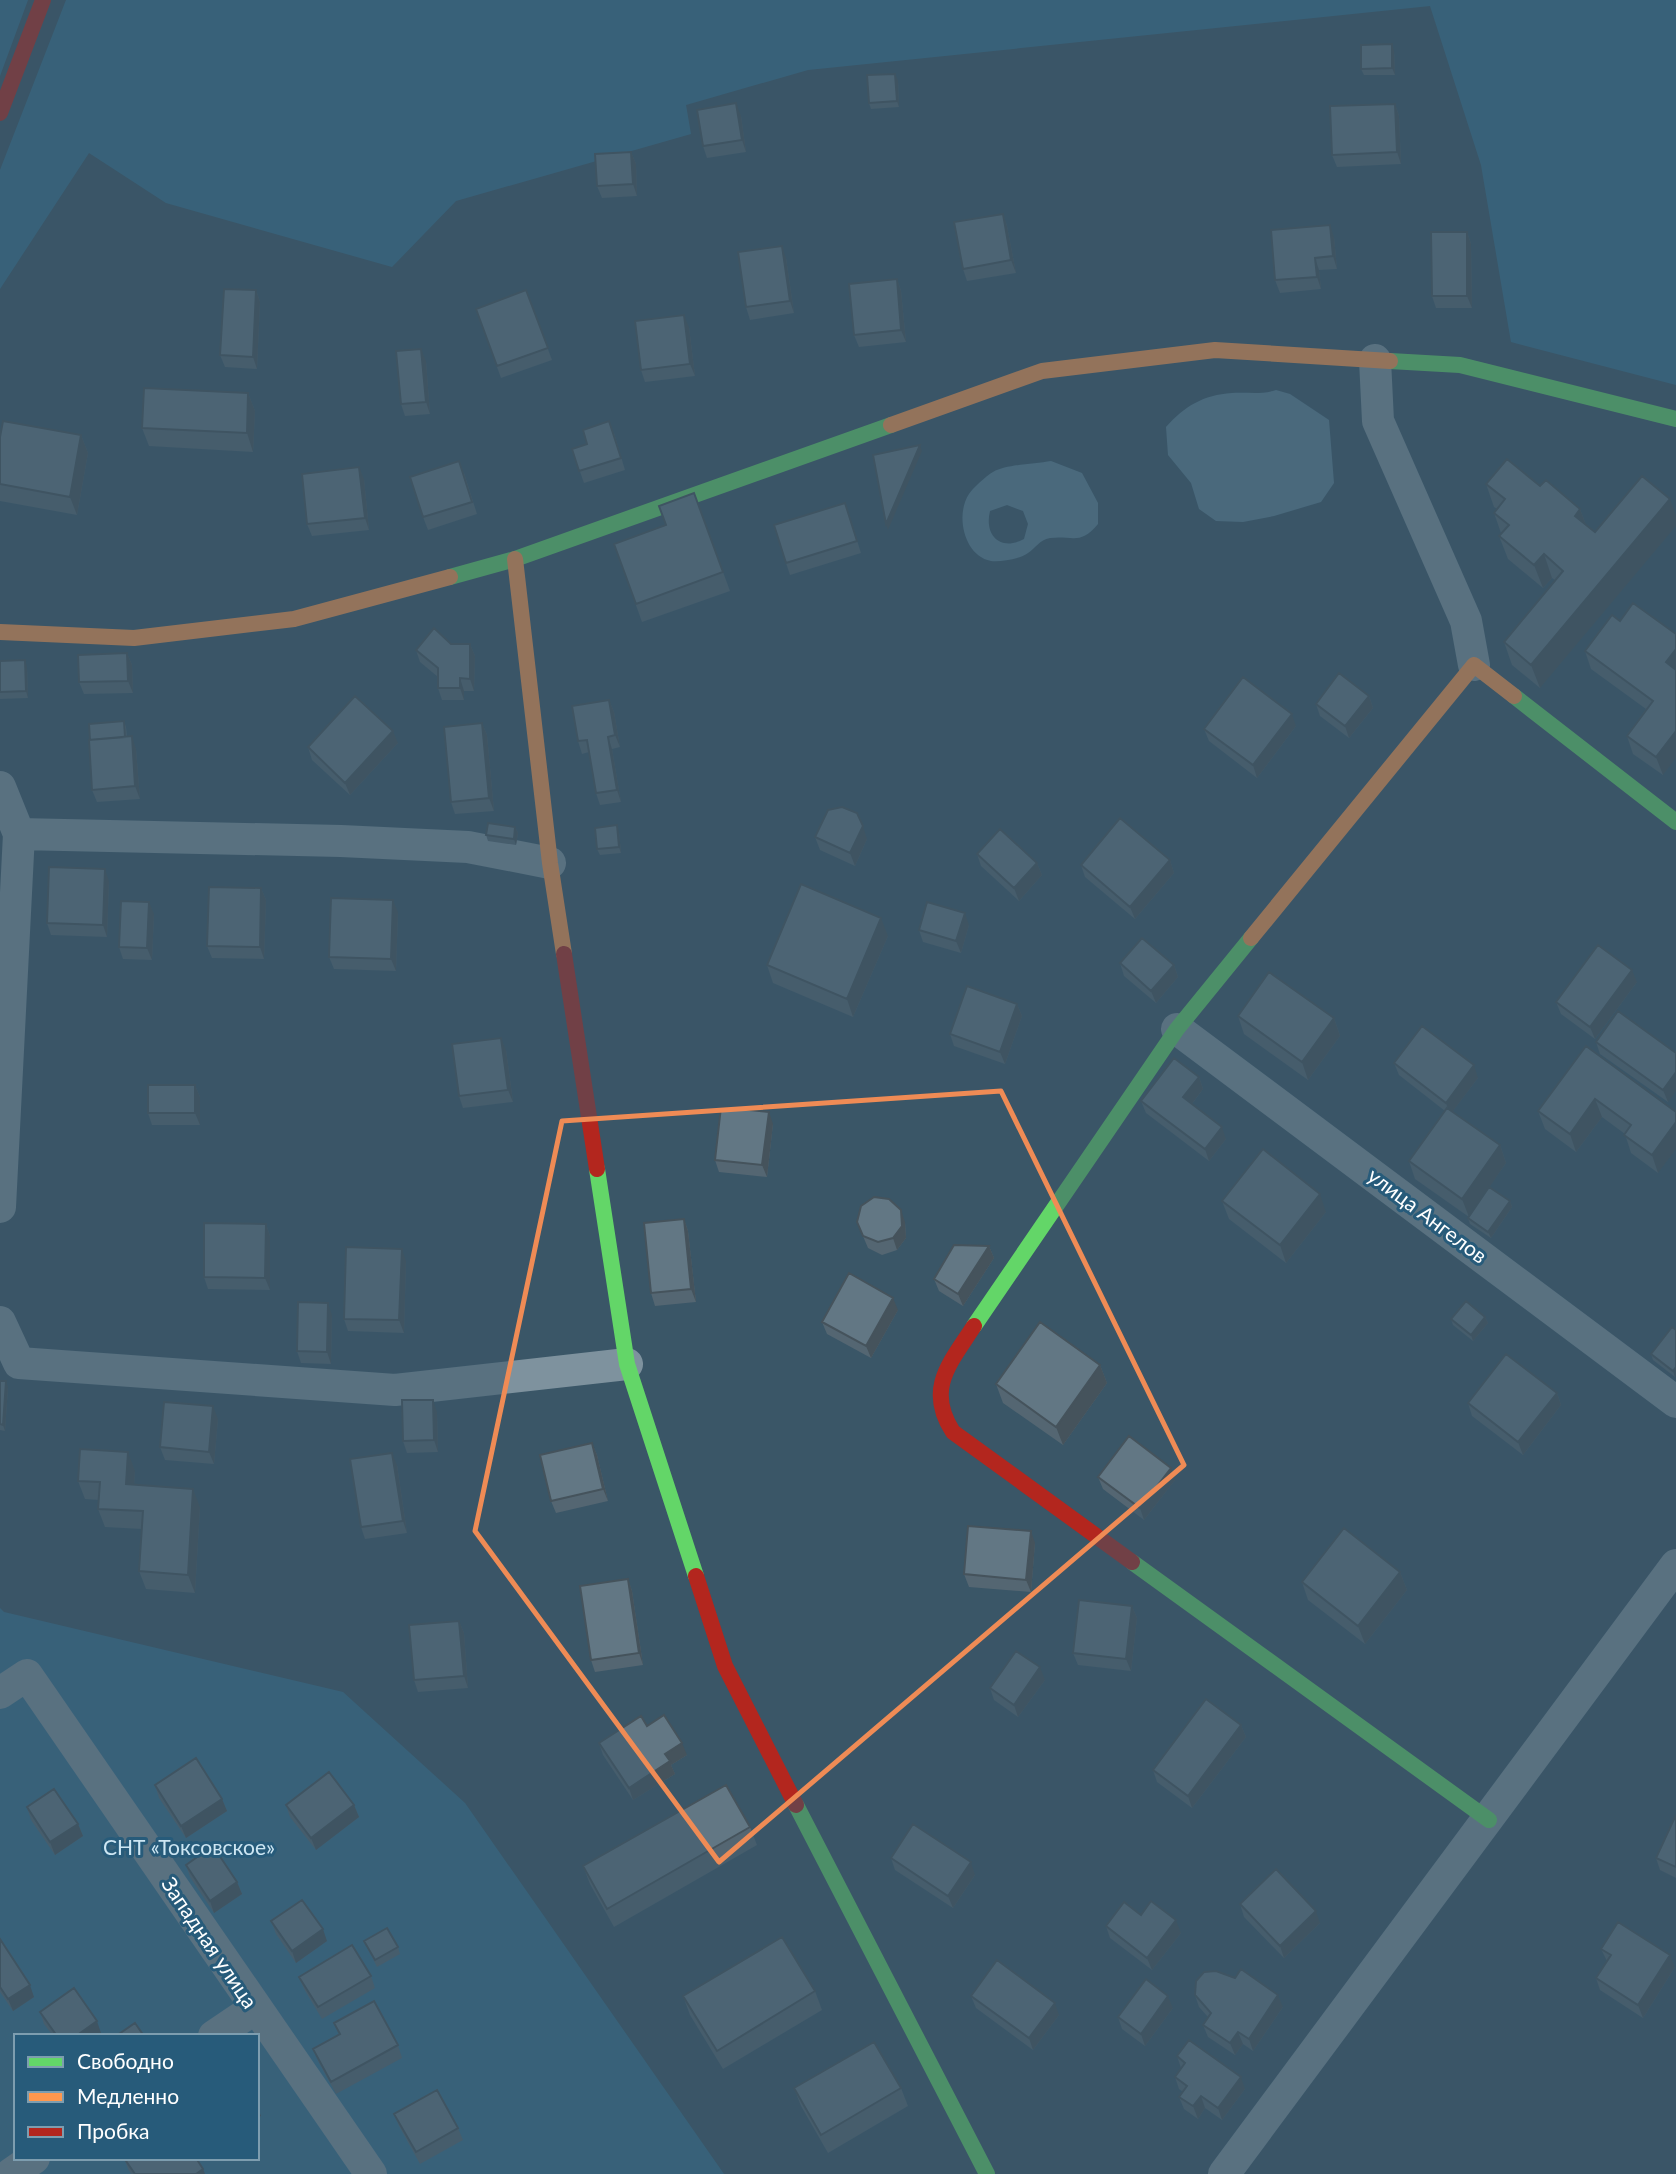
<svg xmlns="http://www.w3.org/2000/svg" width="1676" height="2174" font-family="Lato,sans-serif">
  <rect width="100%" height="100%" fill="#3a5667"/>
  <path fill="#37708f" fill-rule="evenodd" d="M0,0H28L0,76Z
    M66,0H1676V385L1511,342L1481,165L1430,6L808,70L686,105L691,134L456,201L392,267L166,203L89,153L0,289V170Z
    M0,1608L4,1612L343,1692L465,1803L724,2174H0ZM16,2036H257V2158H16Z"/>
  <path fill="#5d8196" fill-rule="evenodd" d="M1276,390L1290,394L1329,420L1334,483L1321,502L1274,516L1243,522L1216,521L1199,509L1191,483L1168,455L1166,427C1185,406 1203,395 1232,393C1248,392 1261,395 1276,390Z
    M1051,461L1082,473L1098,503V524C1080,546 1072,535 1050,538C1039,540 1036,548 1028,553C1020,559 1001,562 991,561C964,556 955,515 969,494C973,488 986,476 993,472C1008,464 1035,464 1051,461ZM1007,505L1023,511L1028,524L1024,539C1000,552 984,535 990,511Z"/>
  <g fill="none" stroke-linecap="round" stroke-linejoin="round">
    <path stroke="#7e929e" stroke-width="32" d="M1375,360L1378,421L1466,621L1474,665
      M0,787L19,834L341,841L468,847L550,863
      M1177,1029L1676,1402
      M0,1207L19,834
      M0,1322L19,1363L395,1390L627,1364
      M0,1693L27,1675L371,2174
      M214,2036L254,2009
      M11,2174L34,2158
      M1224,2174L1676,1565"/>
    <path stroke="#63d668" stroke-width="16" d="M1390,361L1460,365L1676,419
      M450,577L515,559L891,425
      M1514,696L1676,822
      M597,1169L627,1364L696,1576
      M974,1326L1177,1029L1251,938
      M1132,1562L1489,1820
      M796,1805L987,2174"/>
    <path stroke="#ff974d" stroke-width="16" d="M891,425L1042,371L1215,350L1390,361
      M515,559L550,863L564,954
      M0,632L134,638L294,619L450,577
      M1251,938L1474,665L1514,696"/>
    <path stroke="#b3261e" stroke-width="16" d="M0,113L43,0
      M564,954L597,1169
      M974,1326C950,1363 925,1389 953,1432L1132,1562
      M696,1576L725,1666L796,1805"/>
  </g>
  <path fill="#546672" d="M1394,50L1395,75H1364L1361,69Z
    M898,80L899,107L871,109L869,103Z
    M1395,104L1399,116L1401,164L1337,167L1332,155Z
    M741,116L746,152L707,158L703,146Z
    M631,152L636,164L637,196L602,198L597,186Z
    M1003,214L1007,226L1016,273L967,281L963,269Z
    M1467,232L1471,244L1472,308H1436L1432,296Z
    M1334,237L1337,269L1319,270L1321,289L1280,293L1275,280Z
    M786,258L794,313L750,320L746,307Z
    M897,279L901,291L906,342L859,347L854,335Z
    M256,290L260,302L257,369L225,367L220,355Z
    M526,290L552,360L501,378L476,309Z
    M689,327L695,376L645,382L641,370Z
    M426,361L430,414L405,416L401,404Z
    M248,393L255,411L253,452L149,446L142,428Z
    M614,433L625,470L584,483L572,449Z
    M81,435L88,453L77,515L0,501V437Z
    M464,473L477,514L428,530L423,517Z
    M364,479L369,530L312,536L307,524Z
    M1486,484L1540,486L1580,509L1586,525L1540,688L1512,665L1504,642L1555,580L1552,578L1543,588L1508,559L1499,536L1501,533L1494,513L1497,509L1494,507Z
    M694,493L730,591L642,622L614,544L666,525Z
    M845,503L861,553L790,575L786,563Z
    M1620,621L1676,634L1663,775L1633,754L1627,736L1646,709L1591,669L1585,651Z
    M451,644H470L475,656L474,691H464V700H442L438,688V677L420,662L416,650Z
    M127,653L132,665L133,693L84,694L79,682Z
    M0,661L27,666L28,698L0,699Z
    M1369,696L1373,708L1349,738L1320,716L1316,704Z
    M609,700L614,712L620,747L612,749L621,802L600,805L596,793L589,752L582,754L578,741Z
    M124,721L126,727L127,737L136,749L140,799L97,802L92,790L90,740Z
    M482,723L487,735L494,811L455,814L451,802Z
    M1296,726L1257,778L1209,741L1204,729Z
    M398,743L350,795L312,760L308,747Z
    M515,827L518,833L516,845L488,841L486,835Z
    M619,832L621,853L600,855L597,849Z
    M815,837L867,839L855,866L820,850Z
    M977,854L1037,863L1042,875L1019,901L981,866Z
    M1170,860L1174,873L1135,919L1085,877L1081,865Z
    M109,881L107,937L51,935L47,923Z
    M261,888L266,900L264,959L212,958L207,946Z
    M398,912L396,971L334,969L329,957Z
    M154,914L152,960L123,959L119,947Z
    M969,925L961,953L923,942L919,930Z
    M888,936L853,1017L773,983L767,965Z
    M1120,963L1174,965L1178,977L1156,1003L1124,976Z
    M1637,982L1595,1039L1561,1014L1556,1002Z
    M1017,1004L1022,1016L1005,1064L954,1046L950,1034Z
    M1238,1016L1334,1018L1340,1036L1308,1080L1244,1034Z
    M1596,1042L1676,1053L1668,1102L1600,1054Z
    M1586,1046L1676,1112L1658,1173L1631,1153L1625,1134L1602,1117L1576,1152L1545,1129L1538,1111Z
    M506,1050L513,1102L463,1108L459,1096Z
    M1394,1063L1478,1078L1452,1112L1500,1145L1506,1163L1489,1187L1510,1201L1512,1207L1491,1238L1470,1224L1468,1218L1469,1217L1415,1179L1409,1161L1445,1111L1399,1075Z
    M1199,1077L1203,1089L1192,1104L1226,1139L1209,1161L1146,1113L1141,1101Z
    M195,1085L200,1097V1125H152L148,1113Z
    M773,1124L767,1177L719,1172L715,1160Z
    M1222,1201L1326,1212L1286,1263L1229,1219Z
    M684,1219L688,1231L696,1302L655,1306L651,1293Z
    M857,1222H905L906,1238L897,1250L882,1255L868,1248Z
    M266,1224L270,1236V1290L208,1289L204,1277Z
    M989,1246L994,1258L963,1306L939,1291L934,1279Z
    M406,1261L404,1333L348,1331L344,1319Z
    M898,1310L871,1358L827,1334L822,1322Z
    M332,1315L331,1364L301,1363L297,1351Z
    M1485,1317L1488,1323L1473,1341L1453,1325L1451,1319Z
    M1672,1327L1675,1377L1653,1360L1651,1354Z
    M1100,1365L1107,1383L1063,1445L1003,1403L996,1384Z
    M0,1381L8,1387L5,1431L0,1430Z
    M1557,1393L1561,1405L1523,1455L1472,1416L1468,1403Z
    M437,1412L438,1452L407,1453L403,1441Z
    M218,1419L214,1464L165,1460L160,1447Z
    M592,1443L597,1455L608,1501L556,1513L551,1501Z
    M397,1465L407,1533L365,1539L361,1527Z
    M135,1471L134,1485L200,1507L195,1593L146,1589L139,1571L142,1529L105,1527L98,1509L99,1500L85,1499L78,1481Z
    M1098,1477L1175,1480L1144,1520L1103,1489Z
    M1035,1543L1031,1592L969,1587L964,1574Z
    M1400,1572L1407,1590L1365,1644L1308,1600L1302,1582Z
    M628,1579L632,1591L643,1665L595,1672L591,1660Z
    M1132,1606L1137,1618L1131,1671L1078,1665L1073,1653Z
    M459,1621L464,1633L468,1688L418,1692L414,1680Z
    M1045,1680L1018,1717L994,1700L990,1688Z
    M1241,1725L1246,1737L1192,1808L1157,1782L1153,1770Z
    M647,1726L687,1755L671,1765L675,1774L633,1800L603,1755L599,1743Z
    M155,1785L222,1799L227,1811L186,1838L159,1798Z
    M286,1805H354L359,1817L316,1850L290,1817Z
    M27,1807L78,1824L83,1836L55,1855L31,1820Z
    M1676,1815V1878L1660,1870L1656,1858Z
    M750,1827L757,1845L614,1927L590,1884L583,1866Z
    M891,1858L975,1875L953,1908L895,1870Z
    M186,1865L237,1882L242,1894L214,1913L190,1877Z
    M1240,1904L1320,1923L1284,1958L1244,1917Z
    M1141,1915L1181,1933L1152,1970L1110,1938L1106,1926Z
    M271,1921L327,1941L296,1963L276,1934Z
    M0,1939L34,1997L13,2011L0,1992Z
    M364,1941L398,1947L400,1954L377,1967Z
    M1601,1949L1675,1967L1643,2018L1600,1990L1596,1978L1607,1961Z
    M371,1976L375,1988L322,2019L304,1989L299,1977Z
    M815,1991L822,2010L723,2069L690,2015L683,1996Z
    M1195,1995L1283,2007L1253,2051L1243,2044L1235,2055L1208,2037L1203,2025L1208,2017L1199,2007Z
    M971,1996L1059,2015L1033,2050L976,2008Z
    M1173,2008L1145,2046L1122,2029L1118,2017Z
    M40,2012L101,2033L98,2036H53L44,2024Z
    M334,2023L398,2045L402,2058L336,2094L318,2061L313,2049L339,2035Z
    M1177,2056L1245,2089L1222,2120L1205,2108L1198,2119L1184,2109L1179,2097L1183,2092L1179,2089L1175,2077L1181,2068Z
    M794,2088H901L908,2106L828,2153L801,2106Z
    M394,2114L458,2128L463,2140L420,2164L399,2126Z
    M124,2158L203,2169L205,2174H131L128,2169Z"/>
  <path fill="#45535c" d="M1392,44L1394,50L1395,75L1392,68Z
    M895,74L898,80L899,107L897,101Z
    M736,103L741,116L746,152L742,140Z
    M1395,104L1399,116L1401,164L1397,152Z
    M631,152L636,164L637,196L633,184Z
    M1003,214L1007,226L1016,273L1011,260Z
    M1330,225L1334,237L1337,269L1333,256Z
    M1467,232L1471,244L1472,308L1467,296Z
    M782,246L786,258L794,313L790,301Z
    M1315,258L1319,270L1321,289L1317,277Z
    M897,279L901,291L906,342L901,330Z
    M256,290L260,302L257,369L253,357Z
    M684,315L689,327L695,376L690,364Z
    M421,349L426,361L430,414L426,402Z
    M248,393L255,411L253,452L247,433Z
    M81,435L88,453L77,515L70,497Z
    M920,445L922,451L888,530L886,524Z
    M359,467L364,479L369,530L365,518Z
    M1670,499L1676,515V526L1540,688L1531,665Z
    M1580,509L1589,533L1575,516Z
    M1544,554L1552,578L1543,588L1534,565Z
    M470,644L475,656L474,691L470,679Z
    M1676,649V676L1666,662Z
    M127,653L132,665L133,693L128,681Z
    M25,660L27,666L28,698L26,691Z
    M460,678L464,691V700L460,688Z
    M1369,696L1373,708L1349,738L1345,726Z
    M609,700L614,712L620,747L615,735Z
    M1292,714L1296,726L1257,778L1253,765Z
    M482,723L487,735L494,811L489,798Z
    M393,731L398,743L350,795L345,783Z
    M1676,731V758L1663,775L1656,757Z
    M132,736L136,749L140,799L135,786Z
    M608,737L612,749L621,802L617,790Z
    M617,825L619,832L621,853L619,847Z
    M863,826L867,839L855,866L850,853Z
    M515,827L518,833L516,845L514,839Z
    M1170,860L1174,873L1135,919L1130,907Z
    M1037,863L1042,875L1019,901L1014,888Z
    M105,869L109,881L107,937L103,925Z
    M261,888L266,900L264,959L260,947Z
    M393,900L398,912L396,971L391,959Z
    M149,902L154,914L152,960L147,948Z
    M965,913L969,925L961,953L956,941Z
    M881,918L888,936L853,1017L847,999Z
    M1174,965L1178,977L1156,1003L1151,991Z
    M1632,970L1637,982L1595,1039L1590,1027Z
    M1017,1004L1022,1016L1005,1064L1000,1052Z
    M1334,1018L1340,1036L1308,1080L1302,1062Z
    M501,1038L506,1050L513,1102L508,1090Z
    M1474,1065L1478,1078L1450,1115L1446,1103Z
    M1676,1072V1091L1668,1102L1663,1090Z
    M1199,1077L1203,1089L1188,1109L1183,1097Z
    M195,1085L200,1097V1125L195,1113Z
    M1595,1099L1602,1117L1576,1152L1570,1134Z
    M769,1112L773,1124L767,1177L762,1165Z
    M1676,1122V1149L1658,1173L1652,1155Z
    M1222,1127L1226,1139L1209,1161L1205,1149Z
    M1500,1145L1506,1163L1469,1217L1462,1199Z
    M1320,1194L1326,1212L1286,1263L1280,1245Z
    M1510,1201L1512,1207L1491,1238L1488,1232Z
    M901,1210L905,1222L906,1238L897,1250L893,1238Z
    M684,1219L688,1231L696,1302L691,1289Z
    M266,1224L270,1236V1290L265,1278Z
    M989,1246L994,1258L963,1306L958,1294Z
    M402,1249L406,1261L404,1333L399,1320Z
    M893,1298L898,1310L871,1358L866,1346Z
    M328,1303L332,1315L331,1364L327,1352Z
    M1485,1317L1488,1323L1473,1341L1471,1335Z
    M1100,1365L1107,1383L1063,1445L1056,1427Z
    M1676,1367V1376L1675,1377L1673,1371Z
    M6,1381L8,1387L5,1431L3,1425Z
    M1557,1393L1561,1405L1523,1455L1518,1442Z
    M433,1400L437,1412L438,1452L434,1440Z
    M213,1406L218,1419L214,1464L209,1452Z
    M592,1443L597,1455L608,1501L603,1489Z
    M128,1452L135,1471L133,1502L126,1484Z
    M392,1453L397,1465L407,1533L403,1521Z
    M1171,1468L1175,1480L1144,1520L1140,1508Z
    M193,1489L200,1507L195,1593L188,1575Z
    M1031,1531L1035,1543L1031,1592L1026,1580Z
    M1400,1572L1407,1590L1365,1644L1358,1626Z
    M628,1579L632,1591L643,1665L639,1653Z
    M1132,1606L1137,1618L1131,1671L1126,1659Z
    M459,1621L464,1633L468,1688L464,1676Z
    M1040,1667L1045,1680L1018,1717L1014,1705Z
    M1241,1725L1246,1737L1192,1808L1188,1796Z
    M682,1743L687,1755L671,1765L675,1774L633,1800L629,1788L665,1754Z
    M222,1799L227,1811L186,1838L181,1826Z
    M354,1805L359,1817L316,1850L311,1838Z
    M78,1824L83,1836L55,1855L50,1842Z
    M971,1862L975,1875L953,1908L948,1896Z
    M237,1882L242,1894L214,1913L210,1901Z
    M1316,1911L1320,1923L1284,1958L1280,1946Z
    M1176,1920L1181,1933L1152,1970L1147,1958Z
    M323,1929L327,1941L296,1963L292,1951Z
    M1670,1955L1675,1967L1643,2018L1638,2005Z
    M30,1985L34,1997L13,2011L8,1999Z
    M1278,1995L1283,2007L1253,2051L1249,2039Z
    M1168,1996L1173,2008L1145,2046L1141,2034Z
    M1055,2003L1059,2015L1033,2050L1029,2038Z
    M97,2021L101,2033L98,2036H76Z
    M1238,2032L1243,2044L1235,2055L1230,2043Z
    M1241,2077L1245,2089L1222,2120L1218,2108Z
    M1201,2096L1205,2108L1198,2119L1193,2106Z
    M257,2106L261,2116L257,2118Z
    M203,2169L205,2174H196Z"/>
  <path fill="#627784" stroke="#45535c" stroke-width="2" d="M1392,44V68L1361,69V45Z
    M895,74L897,101L869,103L867,75Z
    M736,103L742,140L703,146L697,110Z
    M1395,104L1397,152L1332,155L1330,106Z
    M631,152L633,184L597,186L595,154Z
    M1003,214L1011,260L963,269L954,222Z
    M1330,225L1333,256L1315,258L1317,277L1275,280L1271,230Z
    M1431,232H1467V296H1432Z
    M782,246L790,301L746,307L738,252Z
    M897,279L901,330L854,335L849,284Z
    M224,289L256,290L253,357L220,355Z
    M526,290L548,348L497,366L476,309Z
    M684,315L690,364L641,370L635,321Z
    M421,349L426,402L401,404L396,351Z
    M144,388L248,393L247,433L142,428Z
    M3,421L81,435L70,497L0,484V437Z
    M609,421L621,458L579,471L572,449L587,444L583,430Z
    M920,445L886,524L873,455Z
    M1507,459L1540,486L1546,480L1580,509L1575,516L1595,532L1642,476L1670,499L1531,665L1504,642L1563,571L1544,554L1534,565L1499,536L1509,525L1494,513L1505,499L1486,484Z
    M459,461L472,502L423,517L410,477Z
    M359,467L365,518L307,524L302,474Z
    M694,493L723,572L636,604L614,544L666,525L659,506Z
    M845,503L857,541L786,563L774,525Z
    M1633,603L1676,634V649L1666,662L1676,670V731L1656,757L1627,736L1653,701L1585,651L1612,615L1620,621Z
    M434,628L451,644H470V679L460,678V688H438V668L416,650Z
    M127,653L128,681L79,682L78,655Z
    M25,660L26,691L0,692V661Z
    M1339,673L1369,696L1345,726L1316,704Z
    M1243,677L1292,714L1253,765L1204,729Z
    M355,696L393,731L345,783L308,747Z
    M609,700L615,735L608,737L617,790L596,793L587,740L578,741L572,706Z
    M124,721L125,737L90,740L89,724Z
    M482,723L489,798L451,802L444,727Z
    M132,736L135,786L92,790L89,740Z
    M842,807L857,813L863,826L850,853L815,837L828,810Z
    M1120,818L1170,860L1130,907L1081,865Z
    M488,823L515,827L514,839L486,835Z
    M617,825L619,847L597,849L595,828Z
    M1000,829L1037,863L1014,888L977,854Z
    M49,867L105,869L103,925L47,923Z
    M801,884L881,918L847,999L767,965Z
    M209,887L261,888L260,947L207,946Z
    M331,898L393,900L391,959L329,957Z
    M121,901L149,902L147,948L119,947Z
    M927,902L965,913L956,941L919,930Z
    M1142,938L1174,965L1151,991L1120,963Z
    M1598,945L1632,970L1590,1027L1556,1002Z
    M1269,972L1334,1018L1302,1062L1238,1016Z
    M967,986L1017,1004L1000,1052L950,1034Z
    M1618,1011L1676,1053V1072L1663,1090L1596,1042Z
    M1422,1026L1474,1065L1446,1103L1394,1063Z
    M501,1038L508,1090L459,1096L452,1044Z
    M1586,1046L1676,1112V1122L1652,1155L1624,1135L1631,1125L1595,1099L1570,1134L1538,1111Z
    M1174,1058L1199,1077L1183,1097L1222,1127L1205,1149L1141,1101Z
    M148,1085H195V1113H148Z
    M721,1107L769,1112L762,1165L715,1160Z
    M1447,1108L1500,1145L1462,1199L1409,1161Z
    M1263,1149L1320,1194L1280,1245L1222,1201Z
    M1489,1187L1510,1201L1488,1232L1468,1218Z
    M874,1197L889,1199L901,1210L902,1226L893,1238L878,1242L863,1236L857,1222L861,1206Z
    M684,1219L691,1289L651,1293L644,1223Z
    M204,1223L266,1224L265,1278L204,1277Z
    M954,1245L989,1246L958,1294L934,1279Z
    M346,1247L402,1249L399,1320L344,1319Z
    M849,1273L893,1298L866,1346L822,1322Z
    M1466,1301L1485,1317L1471,1335L1451,1319Z
    M298,1302L328,1303L327,1352L297,1351Z
    M1040,1322L1100,1365L1056,1427L996,1384Z
    M1672,1327L1676,1330V1367L1673,1371L1651,1354Z
    M1506,1354L1557,1393L1518,1442L1468,1403Z
    M0,1381H6L3,1425L0,1424Z
    M402,1400H433L434,1440L403,1441Z
    M164,1402L213,1406L209,1452L160,1447Z
    M1129,1436L1171,1468L1140,1508L1098,1477Z
    M592,1443L603,1489L551,1501L540,1455Z
    M80,1449L128,1452L126,1484L193,1489L188,1575L139,1571L143,1511L98,1509L100,1482L78,1481Z
    M392,1453L403,1521L361,1527L350,1459Z
    M968,1526L1031,1531L1026,1580L964,1574Z
    M1344,1528L1400,1572L1358,1626L1302,1582Z
    M628,1579L639,1653L591,1660L580,1586Z
    M1079,1600L1132,1606L1126,1659L1073,1653Z
    M459,1621L464,1676L414,1680L409,1625Z
    M1016,1651L1040,1667L1014,1705L990,1688Z
    M1206,1699L1241,1725L1188,1796L1153,1770Z
    M664,1715L682,1743L665,1754L670,1761L629,1788L599,1743L641,1716L647,1726Z
    M196,1758L222,1799L181,1826L155,1785Z
    M329,1772L354,1805L311,1838L286,1805Z
    M726,1785L750,1827L607,1909L583,1866Z
    M54,1789L78,1824L50,1842L27,1807Z
    M1676,1815V1867L1656,1858Z
    M913,1824L971,1862L948,1896L891,1858Z
    M213,1846L237,1882L210,1901L186,1865Z
    M1276,1869L1316,1911L1280,1946L1240,1904Z
    M302,1900L323,1929L292,1951L271,1921Z
    M1151,1901L1176,1920L1147,1958L1106,1926L1124,1902L1141,1915Z
    M1618,1922L1670,1955L1638,2005L1596,1978L1611,1955L1601,1949Z
    M387,1928L398,1947L375,1960L364,1941Z
    M782,1937L815,1991L717,2051L683,1996Z
    M0,1939L30,1985L8,1999L0,1987Z
    M352,1945L371,1976L318,2007L299,1977Z
    M997,1960L1055,2003L1029,2038L971,1996Z
    M1241,1969L1278,1995L1249,2039L1238,2032L1230,2043L1203,2025L1211,2013L1195,1995L1196,1981L1204,1972L1216,1971L1235,1978Z
    M1146,1979L1168,1996L1141,2034L1118,2017Z
    M74,1988L97,2021L76,2036H57L40,2012Z
    M374,2001L398,2045L331,2082L313,2049L340,2034L334,2023Z
    M135,2023L144,2036H116Z
    M1189,2040L1241,2077L1218,2108L1201,2096L1193,2106L1179,2097L1187,2086L1175,2077L1185,2063L1177,2056Z
    M874,2042L901,2088L821,2135L794,2088Z
    M437,2090L458,2128L416,2152L394,2114Z
    M124,2158H196L203,2169L196,2174H135Z"/>
  <path d="M0 0H1676V2174H0ZM1001,1091L1184,1465L719,1862L475,1531L562,1121Z" fill="#3a5667" fill-opacity=".55" fill-rule="evenodd"/>
  <path fill="none" stroke="#ef8b55" stroke-width="5" stroke-linejoin="round" d="M1001,1091L1184,1465L719,1862L475,1531L562,1121Z"/>
  <g text-anchor="middle" stroke-width="6" stroke-linejoin="round" paint-order="stroke">
    <g font-size="21" fill="#fff" stroke="#275b7a">
      <text transform="translate(1427 1216) rotate(37)" y="7">улица Ангелов</text>
      <text transform="translate(209 1943) rotate(56)" y="7">Западная улица</text>
    </g>
    <g font-size="21" fill="#cde6f3" stroke="#275b7a">
      <text x="189" y="1855">СНТ «Токсовское»</text>
    </g>
  </g>
  <rect x="14" y="2034" width="245" height="126" fill="#275b7a" stroke="#7d9daf" stroke-width="2"/>
  <rect x="28" y="2057" width="35" height="10" fill="#63d668" stroke="#7d9daf" stroke-width="2"/>
  <text x="77" y="2069" font-size="21" fill="#ffffff">Свободно</text>
  <rect x="28" y="2092" width="35" height="10" fill="#ff974d" stroke="#7d9daf" stroke-width="2"/>
  <text x="77" y="2104" font-size="21" fill="#ffffff">Медленно</text>
  <rect x="28" y="2127" width="35" height="10" fill="#b3261e" stroke="#7d9daf" stroke-width="2"/>
  <text x="77" y="2139" font-size="21" fill="#ffffff">Пробка</text>
</svg>
